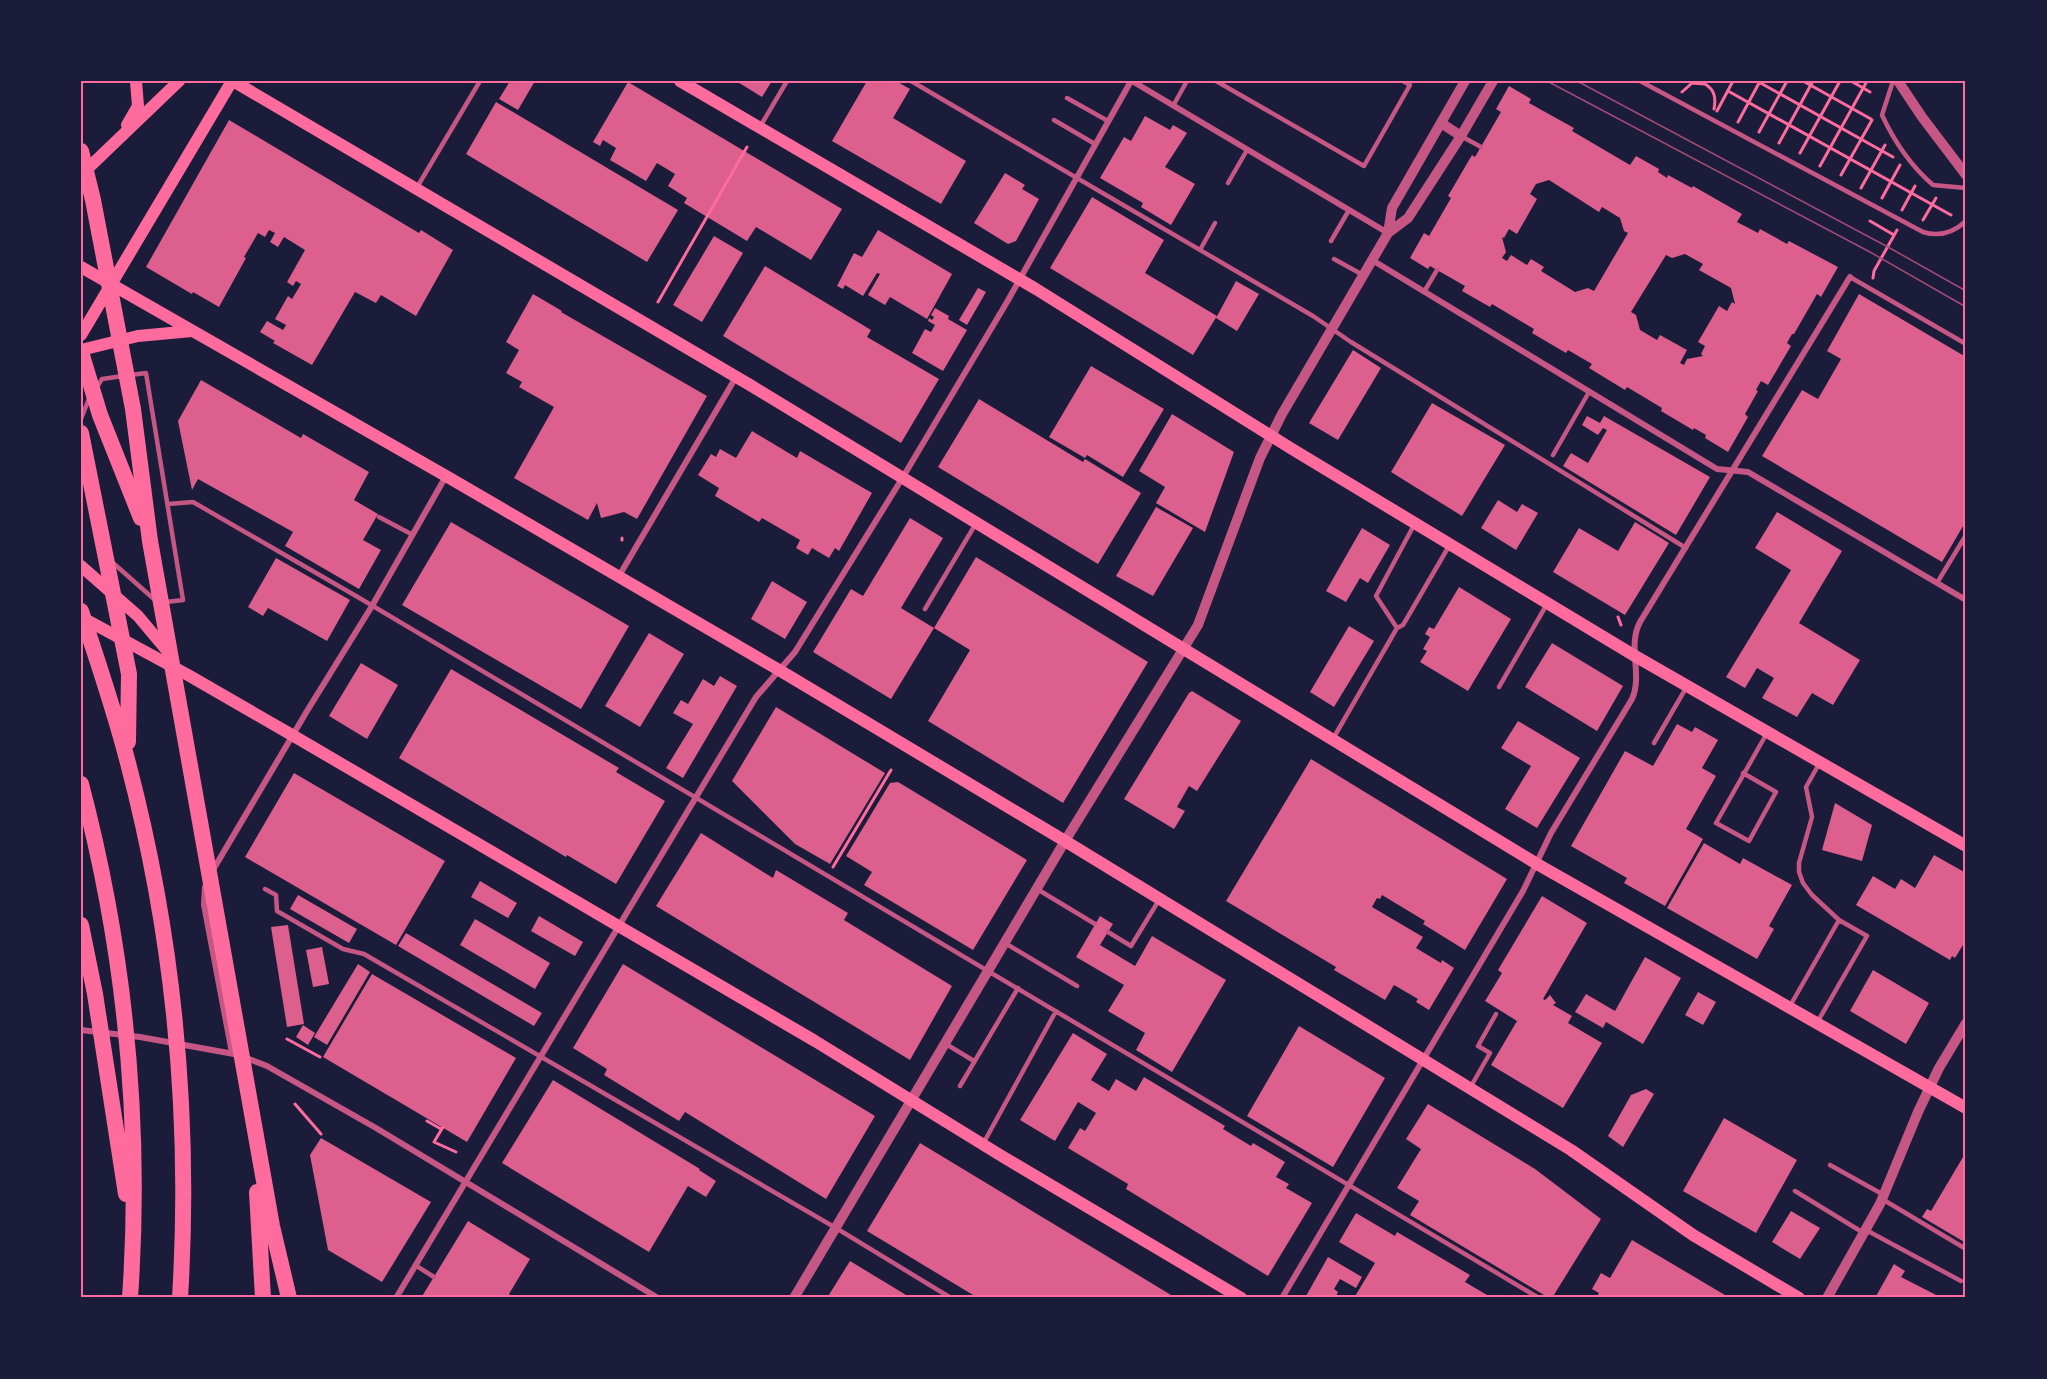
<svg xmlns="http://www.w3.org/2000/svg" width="2047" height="1379" font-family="'PT Sans Narrow',sans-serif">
  <rect width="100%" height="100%" fill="#1b1b3a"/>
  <path fill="#dd5f8e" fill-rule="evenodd" d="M510,81H535L518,110L499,99Z
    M736,81H772L762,97Z
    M867,81H896L910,89L893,118L966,161L941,204L832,141Z
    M628,82L842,209L811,260L756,227L747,241L684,203L687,198L668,186L675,174L657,163L646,181L610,160L616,148L603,140L600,146L593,142Z
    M1509,86L1531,99L1529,103L1574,128L1572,131L1630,165L1636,156L1659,169L1658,172L1667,178L1668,175L1692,188L1693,186L1742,214L1737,222L1758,233L1760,229L1787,244L1789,241L1838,267L1821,297L1817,294L1794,334H1792L1787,343L1791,346L1768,385L1761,381L1756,390L1758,391L1745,414L1748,417L1728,452L1705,438L1706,435L1694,428L1693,430L1661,411L1662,408L1627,387L1625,390L1589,368L1592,364L1568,350L1566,353L1532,333L1534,329L1492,304L1490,307L1462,291L1465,286L1430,266L1428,269L1410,258L1424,233L1429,236L1451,198L1448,196L1472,155L1475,157L1501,112L1496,109ZM1549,180L1599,212L1602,207L1620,218L1624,231L1628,233L1594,291L1588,288L1575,292L1541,271L1544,267L1531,259L1527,265L1511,255L1507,261L1502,258L1506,252L1502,237L1504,238L1509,229L1517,234L1537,199L1530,194L1536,184ZM1685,254L1703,264L1699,270L1731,288L1735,304L1732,302L1727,311L1719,306L1698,342L1705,346L1701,354L1703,356L1687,359L1684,365L1680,363L1687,350L1660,335L1657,340L1640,330L1636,315L1631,312L1666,255L1672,258Z
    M496,102L678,210L647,262L466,154Z
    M1145,116L1170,130L1173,125L1187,133L1165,167L1195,184L1171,225L1141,207L1143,203L1100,178L1124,137L1131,141Z
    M229,120L419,233L421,230L453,250L416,316L381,295L376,303L355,292L312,365L273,343L275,341L260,332L267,321L283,330L286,325L275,319L288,296L292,299L301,284L296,281L293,286L287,282L305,250L284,237L278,247L270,242L275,233L269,230L265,237L258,233L244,257L246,258L219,307L193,292L192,294L146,267Z
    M1005,173L1025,185L1022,189L1039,199L1016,241L1008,244L974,223Z
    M1092,197L1164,240L1145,273L1217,316L1193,355L1050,268Z
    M878,230L952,274L927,319L890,297L885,305L868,295L880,274L877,273L863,296L845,285L843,289L837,286L854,253L862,257Z
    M714,236L743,253L702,322L673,305Z
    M765,266L871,330L867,337L939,379L901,443L723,336Z
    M1236,281L1259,294L1237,331L1216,318Z
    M978,288L986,292L967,325L959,320Z
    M533,294L562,311L561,312L707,396L637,519L624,512L601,518L597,503L588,520L514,478L554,407L519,387L522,382L506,373L519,350L506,342Z
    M1859,294L1966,357V521L1942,562L1762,456L1802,390L1818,399L1841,359L1827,351Z
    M935,308L949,316L948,319L967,330L943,371L912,353L925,329L931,332L935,325L928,321L929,318L932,320L934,317L931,315Z
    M1353,350L1381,368L1338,440L1309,423Z
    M1091,366L1164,409L1123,477L1087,455L1085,458L1049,437Z
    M201,380L301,438L303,434L369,472L354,500L378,514L363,540L381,550L359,589L285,546L293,532L198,479L192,490L178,421Z
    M979,399L1083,462L1085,459L1141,493L1098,564L938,467Z
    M1432,403L1505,445L1462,516L1391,472Z
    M1172,414L1234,452L1205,532L1156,503L1165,487L1139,471Z
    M1587,416L1600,423L1604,416L1710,477L1676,535L1563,466L1571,453L1588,463L1607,430L1603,428L1598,435L1582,425Z
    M752,431L797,458L800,451L872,493L839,551L835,548L829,558L812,548L808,555L796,548L800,540L762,518L759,522L715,496L719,488L698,475L711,454L716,457L720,449L736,458Z
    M1498,500L1517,512L1522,504L1538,513L1516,550L1481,528Z
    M1156,507L1193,528L1153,596L1116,576Z
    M1777,512L1842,551L1799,623L1860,660L1833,705L1812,693L1797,717L1762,698L1774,678L1757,668L1745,688L1726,677L1791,570L1755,548Z
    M910,518L943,538L901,608L934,628L891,699L813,652L851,589L863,596Z
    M451,522L629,626L581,709L402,605Z
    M1635,522L1669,543L1625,615L1553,572L1579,528L1618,551Z
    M1362,528L1390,545L1368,583L1360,578L1346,602L1326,591Z
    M976,557L1148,662L1063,803L928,721L970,650L934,628Z
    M276,558L350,600L327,641L268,608L263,616L248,607Z
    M772,581L807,602L785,639L751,619Z
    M1459,587L1511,619L1468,691L1420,662L1427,651L1423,649L1430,637L1425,634L1429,627L1434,629Z
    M1349,626L1374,641L1334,707L1310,692Z
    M649,633L684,654L640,727L605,706Z
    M1552,643L1623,686L1597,731L1525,687Z
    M361,663L398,685L367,739L329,716Z
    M451,669L619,768L616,772L665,801L616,884L567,855L566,857L399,758Z
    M720,676L737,686L683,778L666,768L693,724L673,713L681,700L688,704L703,679L714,686Z
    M1192,691L1241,721L1197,791L1189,786L1177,807L1185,811L1174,829L1124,799L1189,693Z
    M776,707L885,773L830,864L795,844L732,781Z
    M1518,721L1580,758L1537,828L1505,809L1531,766L1501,748Z
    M1677,724L1692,732L1695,727L1718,740L1702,768L1716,776L1686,829L1703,839L1665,906L1624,883L1627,878L1571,846L1625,751L1653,766Z
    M1311,759L1507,879L1465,950L1423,924L1425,921L1382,895L1380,899L1377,898L1372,907L1423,937L1416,948L1441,963L1442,960L1454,968L1429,1010L1416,1002L1418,999L1394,985L1385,1000L1334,970L1336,967L1226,901Z
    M294,773L445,861L396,945L245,857Z
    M898,782L1027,860L973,950L864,885L872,872L846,856L890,783Z
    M1835,803L1872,825L1862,861L1822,850Z
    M701,833L773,878L776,870L848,913L844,920L952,986L910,1060L656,906Z
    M1704,843L1740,864L1743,858L1792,885L1769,926L1774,929L1757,959L1667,908Z
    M1934,855L1966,873V940L1955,958L1952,956L1950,960L1856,905L1873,876L1895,889L1901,879L1915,888Z
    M480,881L517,903L508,918L471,897Z
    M298,895L357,929L349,943L290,909Z
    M1542,896L1587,923L1543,999L1545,1000L1550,995L1556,1003L1553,1005L1572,1016L1568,1023L1602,1043L1563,1108L1491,1065L1517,1021L1485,1001L1502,973L1498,970Z
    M539,916L583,942L575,956L531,931Z
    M1100,916L1113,924L1100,945L1135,966L1152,936L1226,980L1172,1072L1136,1050L1145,1033L1108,1011L1124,985L1076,957Z
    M475,919L550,963L535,989L460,945Z
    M288,925L304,1024L287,1027L271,927Z
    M406,933L542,1013L534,1026L398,946Z
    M322,947L329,984L313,987L306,950Z
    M1645,957L1681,978L1643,1044L1606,1022L1603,1028L1575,1012L1586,994L1615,1011Z
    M358,964L370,972L327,1045L314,1037Z
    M623,964L875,1116L826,1199L685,1112L679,1121L604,1075L607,1069L573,1048Z
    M1873,970L1929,1003L1906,1044L1850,1011Z
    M372,974L516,1058L467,1142L323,1057Z
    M1698,992L1716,1002L1703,1025L1685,1015Z
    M303,1025L315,1033L308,1045L296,1037Z
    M1299,1026L1385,1078L1333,1167L1247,1116Z
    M1073,1033L1107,1054L1091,1080L1109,1091L1116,1079L1136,1091L1144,1077L1225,1126L1223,1129L1251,1146L1253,1143L1285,1162L1276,1177L1289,1184L1286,1188L1312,1203L1268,1276L1126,1189L1128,1184L1068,1148L1080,1128L1085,1131L1096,1113L1078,1102L1055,1141L1020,1120Z
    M553,1080L700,1169L699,1170L716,1181L706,1197L688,1186L649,1252L502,1163Z
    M1646,1089L1654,1094L1623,1147L1608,1136L1631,1095Z
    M1428,1104L1535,1169L1601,1219L1552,1298H1549L1410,1215L1419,1201L1397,1188L1421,1149L1406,1139Z
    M1724,1118L1797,1160L1756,1233L1683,1191Z
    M321,1138L431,1202L382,1282L328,1250L310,1155Z
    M920,1143L1176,1298H978L867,1231Z
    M1966,1152V1243L1922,1217L1927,1209L1931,1211Z
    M1791,1211L1820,1228L1800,1259L1772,1242Z
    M1356,1213L1395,1236L1397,1232L1470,1275L1465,1282L1492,1298H1354L1375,1263L1339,1242Z
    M468,1221L530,1259L509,1294L515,1298H421Z
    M1632,1240L1730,1298H1596L1599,1293L1592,1289L1601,1273L1610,1278Z
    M1328,1257L1362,1277L1356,1288L1340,1279L1334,1289L1338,1292L1335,1298H1309L1306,1296Z
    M850,1261L911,1298H827Z
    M1894,1264L1905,1271L1901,1277L1942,1298H1875Z"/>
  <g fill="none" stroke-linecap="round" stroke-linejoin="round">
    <path stroke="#ff6b9d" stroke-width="3" d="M1757,81L1893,157
      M1803,81L1871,119
      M1851,81L1870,92
      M1728,91L1951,215
      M1682,92L1692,83L1705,84C1715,90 1716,98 1714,109
      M1717,111L1733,81
      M1738,122L1759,83
      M1759,132L1787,81
      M1779,143L1813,81
      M1800,153L1840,81
      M1820,166L1866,83
      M1841,175L1872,120
      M1861,188L1885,145
      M1882,198L1900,165
      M1902,210L1915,186
      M1923,220L1936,198
      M1870,221L1894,235
      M1873,278L1874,271L1897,230
      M658,302L747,147
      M622,540V538
      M1618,617L1621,625
      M833,867L891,770
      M287,1039L320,1057
      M295,1104L321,1134
      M427,1121L441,1129
      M443,1127L434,1142L456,1152"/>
    <path stroke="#c65784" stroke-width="4.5" d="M911,81L1313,316L1351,342L1686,548
      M1216,81L1364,166L1410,85L1403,81
      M1640,81L1923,232C1939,237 1953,233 1966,221
      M1893,81L1882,115C1894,141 1911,166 1933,185L1966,188
      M1067,98L1108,121
      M1173,106L1187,81
      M1054,120L1095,144
      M761,125L787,81
      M1461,136L1481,147
      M1228,183L1247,150
      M416,189L480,81
      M1331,241L1349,210
      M1200,250L1215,223
      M1334,259L1363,275
      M1850,277L1966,344
      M1424,292L1437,270
      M131,375L146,373L183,600L166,602
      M97,387L102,379L123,376
      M81,419L90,396
      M1553,455L1589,392
      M168,504L193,502L356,596L1539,1298
      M379,517L413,535
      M1414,525L1376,596L1397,628L1403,625L1449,546
      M112,562L155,600
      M1937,583L1966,535
      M925,609L975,525
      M1499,687L1547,604
      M1334,737L1397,628
      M1654,743L1686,688
      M1819,764L1806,787L1812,817L1799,863V872L1803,883L1812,895L1839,920
      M1743,773L1776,792L1749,841L1716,823L1767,733
      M265,889L276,895L277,911L343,949L364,954L836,1228L951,1298
      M1037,889L1095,924
      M1108,932L1131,946L1159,900
      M1005,943L1077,986
      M1790,1006L1839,920L1867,936L1818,1021
      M946,1044L974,1061
      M960,1086L1018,988
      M1470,1088L1490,1053L1478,1046L1496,1014
      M983,1144L1056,1011
      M1830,1165L1882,1194
      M1795,1191L1862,1232
      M1882,1199L1966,1249
      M1866,1230L1961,1281
      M415,1265L434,1277"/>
    <path stroke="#c65784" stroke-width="6" d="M1132,81L1388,233
      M1372,260L1717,469L1748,472L1966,600
      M619,576L736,377
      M213,870L307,711L372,606L446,476
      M205,887L204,905L232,1053
      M81,1030L140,1037L234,1054
      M244,1057L267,1066L376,1128L658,1298
      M396,1298L756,697L795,652L903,477L1007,302L1131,81
      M1282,1298L1523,891L1551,833L1632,699C1643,675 1627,646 1640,622L1850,277"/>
    <path stroke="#c65784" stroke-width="10" d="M1898,81L1922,117L1966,175
      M1441,123L1461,136
      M1388,233L1408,218L1461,136L1493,81
      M794,1298L1065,841L1198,625L1260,458L1282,414L1388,233L1392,208L1465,81
      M1827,1298L1880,1204L1918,1112L1939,1068L1966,1023"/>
    <path stroke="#ff6b9d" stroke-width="12" d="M233,81L750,385L1537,864L1966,1108
      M680,81L1036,289L1292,449L1635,656L1966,846
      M127,125L138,106L136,81
      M82,174L179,81
      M81,267L446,476L779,670L1065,841L1571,1150L1693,1235L1799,1298
      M81,335L232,81
      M81,350L138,336L192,331
      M81,566L138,616L169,653
      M81,617L188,675L292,735L815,1041L1000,1155L1241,1298"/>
    <path stroke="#ff6b9d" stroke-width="16" d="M81,151L93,200L133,409L150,541L272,1226L289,1298
      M81,352L100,415L141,518
      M81,433L129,674L128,742
      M81,611C98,662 115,712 128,763C174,938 191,1118 180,1298
      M81,784C125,951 142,1125 130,1298
      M81,925L95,994L126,1194
      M257,1192L263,1298"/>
    <path stroke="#a44b75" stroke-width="1.5" d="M1547,81L1870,252L1966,307
      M1577,81L1888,247L1966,291"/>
  </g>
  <rect width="2047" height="1379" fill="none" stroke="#1b1b3a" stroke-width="165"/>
  <rect x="82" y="82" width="1882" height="1214" fill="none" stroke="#ff6b9d" stroke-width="2"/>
</svg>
